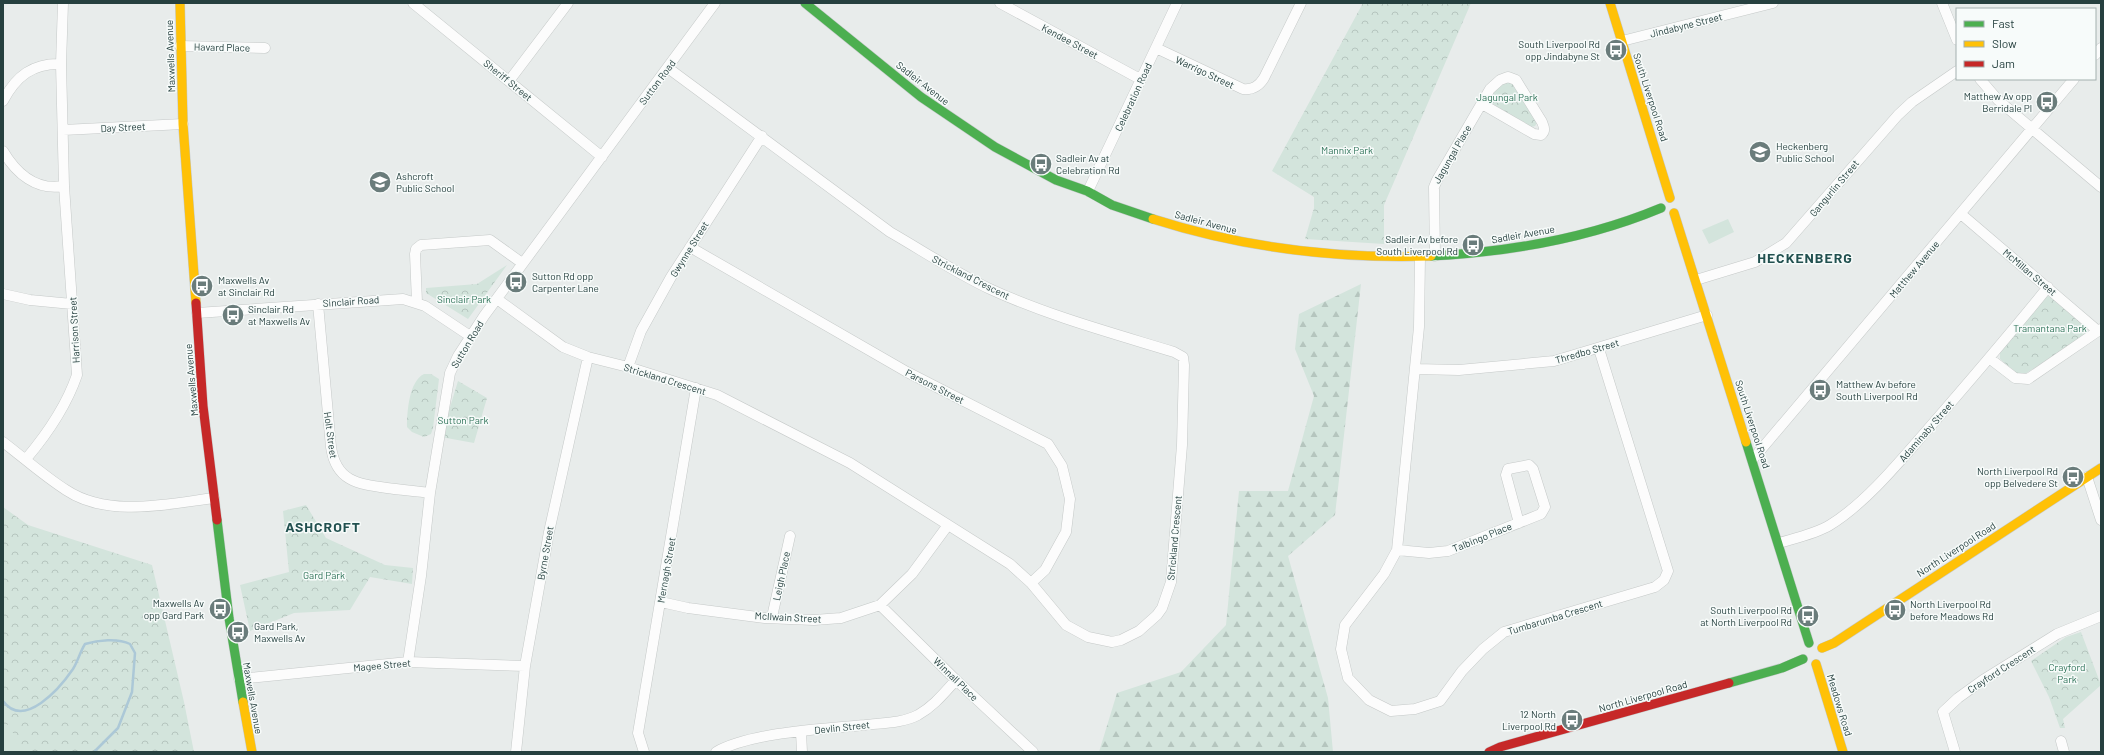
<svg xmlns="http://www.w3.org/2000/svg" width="2104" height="755" font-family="Barlow,sans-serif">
  <defs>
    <pattern id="forest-firs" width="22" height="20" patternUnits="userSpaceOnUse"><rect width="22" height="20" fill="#d3e4dc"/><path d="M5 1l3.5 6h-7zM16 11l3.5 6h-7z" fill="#b5c5be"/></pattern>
    <pattern id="park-crowns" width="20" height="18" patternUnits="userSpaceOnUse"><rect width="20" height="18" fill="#d3e4dc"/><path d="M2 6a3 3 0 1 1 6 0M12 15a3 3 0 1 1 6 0" fill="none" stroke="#b5c5be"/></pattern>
  </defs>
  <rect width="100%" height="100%" fill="#e8eceb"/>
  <path fill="url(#forest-firs)" d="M1361,284L1335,515L1288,556L1328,698L1333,752H1099L1117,693L1181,672L1226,625L1239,491H1288L1314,396L1295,349L1299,314Z"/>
  <path fill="url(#park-crowns)" d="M1363,3H1471L1384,205V244L1305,239L1314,208V197L1272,171Z
    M1508,82L1513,83L1537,123L1535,126L1531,127L1493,104V93L1500,84Z
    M507,265L468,319L426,293V288L477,284Z
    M2048,296L2055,298L2087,326L2085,334L2083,337L2025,374H2018L2000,359V350L2043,298Z
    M424,374H431L439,379L433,428L431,434L424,437L412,432L407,427C407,412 409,381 424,374Z
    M458,381L487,398L474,443L441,437Z
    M306,505L326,538L385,565L413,568L412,584L370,577L350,610L294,613L250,631L240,585L289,572L283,511Z
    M3,507L28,525L152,565L184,702L194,752H3Z
    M2081,632L2101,685L2063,719L2065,728H2060L2049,697L2031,661L2066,637Z"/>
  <path fill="#d3e4dc" d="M1728,219L1734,232L1709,244L1702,230Z
    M10,724L19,752H3V726Z"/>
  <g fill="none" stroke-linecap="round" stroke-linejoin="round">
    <path stroke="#acc8d7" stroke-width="2.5" d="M3,701C24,730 60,688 73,669C78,661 80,652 85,644C98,640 118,638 130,644L135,653L132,692L118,728L94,752"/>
    <g stroke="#c5c9c8" stroke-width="11">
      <path id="street" d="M413,3L602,157
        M1000,3L1140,79
        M1942,3L1957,40
        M1622,41L1773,3
        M180,46L265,48
        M1156,48L1243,89C1253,90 1259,86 1264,78L1301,3
        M2095,55L2101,48
        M1980,79L1998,100L2101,187
        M509,81L568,3
        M3,101C16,76 33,63 61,64
        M63,130L183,124
        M3,151C16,173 36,191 64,186
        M1088,191L1177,3
        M1961,214L2098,331
        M690,247L907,372L1048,444L1062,466L1070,499L1066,532L1045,570L1031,583
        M1420,256L1419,327L1397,550L1384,574L1345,625L1341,649L1348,678L1369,700L1391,711L1415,709L1440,701L1462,671L1483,649L1504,632L1655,587L1664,580L1668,571L1599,349
        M1435,256L1434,187L1437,180L1490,89L1500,80L1508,77L1516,80L1542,122C1544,127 1546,131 1541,135L1534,134L1482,104
        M1696,280L1755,262L1786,243L1898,115L1912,102L1957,71
        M3,294L30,300L72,304
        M497,299L563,347L588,357L628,367L717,395L850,463L1010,564L1031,583L1066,625L1088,637L1112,642L1121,640L1139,631L1157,615L1162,608L1171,582L1182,445L1184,365L1183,357L1174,352C1112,333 1049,316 990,289C956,273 923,251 890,232L668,68
        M417,302L415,254L416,249L421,245L490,240L522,263
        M318,304L331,447C336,481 357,484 387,488C401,490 416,491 430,493
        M197,313L403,299L425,306L470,336
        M1989,358L2015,378L2028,379L2101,329
        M628,367L641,331L671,277L762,136
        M1415,369L1459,370L1554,361L1707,315
        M3,442C24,458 44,476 66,490C108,518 168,504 214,498
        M26,459C48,433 66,407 77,375L64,186L61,64L63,3
        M1753,459L2074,79
        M2087,477L2101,520
        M1779,543C1796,538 1815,534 1830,525C1866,503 1901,460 1928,429C1969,382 2009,335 2048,287
        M1397,550L1429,553L1448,551L1541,514L1545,507L1533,469L1529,465L1508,469L1506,475L1519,523
        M661,602L688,608L765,618L814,620L841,618L880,605L912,574L948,525
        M880,605L956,680L1033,752
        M772,617L790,536
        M408,662L421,576L430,493L450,373L458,356L484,316L715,3
        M239,679L408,662L525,666
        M801,732L802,752
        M2061,741L2064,752
        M516,752L525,666L549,532L588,357
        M644,752L638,733L696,388
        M716,752C752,732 823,729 865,725C882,723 903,723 918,715C934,706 944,693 956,680
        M1955,752L1943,712L1958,698L1983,680L2057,634L2101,616"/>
    </g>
    <g stroke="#c4c9c9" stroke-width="10">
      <path id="fast" d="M805,3L921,97L995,147L1056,180L1087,191L1112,205L1153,219
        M1431,256C1509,252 1589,238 1661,208
        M1746,442L1809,643
        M217,520L229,618L243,702
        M1729,683L1782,668L1803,659"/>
    </g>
    <g stroke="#c4c9c9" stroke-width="10">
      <path id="slow" d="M180,3L183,124L196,303
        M1610,3L1670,198
        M1674,213L1746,442
        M1153,219C1244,248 1336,259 1431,256
        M1822,648L1834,643L2101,468
        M1816,664L1843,752
        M243,702L252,752"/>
    </g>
    <g stroke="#c4c9c9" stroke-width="10">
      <path id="jam" d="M196,303L203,406L217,520
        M1489,752L1500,747L1729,683"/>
    </g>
    <use href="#street" stroke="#fcfcfc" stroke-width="10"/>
    <use href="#fast" stroke="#4caf50" stroke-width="9"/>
    <use href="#slow" stroke="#ffc107" stroke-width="9"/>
    <use href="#jam" stroke="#c62828" stroke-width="9"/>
  </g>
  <defs>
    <g id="bus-disc" transform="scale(1.15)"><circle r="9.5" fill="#6a7c7b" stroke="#f7fbfa"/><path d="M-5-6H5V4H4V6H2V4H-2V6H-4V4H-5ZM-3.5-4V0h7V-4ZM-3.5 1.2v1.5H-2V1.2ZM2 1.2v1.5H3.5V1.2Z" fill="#fff"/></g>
    <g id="school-disc" transform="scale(1.15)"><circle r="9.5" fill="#6a7c7b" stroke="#f7fbfa"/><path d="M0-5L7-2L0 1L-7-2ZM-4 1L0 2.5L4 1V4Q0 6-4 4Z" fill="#fff"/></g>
  </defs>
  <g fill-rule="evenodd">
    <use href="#bus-disc" x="1616" y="50"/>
    <use href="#bus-disc" x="2047" y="102"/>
    <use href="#school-disc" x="1760" y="152"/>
    <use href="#bus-disc" x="1041" y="164"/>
    <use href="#school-disc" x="380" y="182"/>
    <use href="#bus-disc" x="1473" y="245"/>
    <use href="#bus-disc" x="516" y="282"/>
    <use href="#bus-disc" x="202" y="286"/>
    <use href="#bus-disc" x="233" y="315"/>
    <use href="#bus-disc" x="1820" y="390"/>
    <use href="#bus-disc" x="2073" y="477"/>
    <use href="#bus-disc" x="220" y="609"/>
    <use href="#bus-disc" x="1895" y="610"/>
    <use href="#bus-disc" x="1808" y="616"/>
    <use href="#bus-disc" x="238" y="632"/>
    <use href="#bus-disc" x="1572" y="720"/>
  </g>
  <g text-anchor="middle" stroke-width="3" stroke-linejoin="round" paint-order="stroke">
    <g font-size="10" fill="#26403f" stroke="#f7fbfa">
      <text transform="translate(1686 25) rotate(-14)" y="4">Jindabyne Street</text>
      <text transform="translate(1070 41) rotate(28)" y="4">Kendee Street</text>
      <text transform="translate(222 47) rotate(1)" y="4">Havard Place</text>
      <text transform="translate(170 56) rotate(-92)" y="4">Maxwells Avenue</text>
      <text transform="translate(1205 72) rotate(25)" y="4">Warrigo Street</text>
      <text transform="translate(508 80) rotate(39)" y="4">Sheriff Street</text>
      <text transform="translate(657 82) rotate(-53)" y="4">Sutton Road</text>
      <text transform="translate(923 83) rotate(38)" y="4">Sadleir Avenue</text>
      <text transform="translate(1133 97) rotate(-65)" y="4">Celebration Road</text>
      <text transform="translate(1651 97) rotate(72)" y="4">South Liverpool Road</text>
      <text transform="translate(123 127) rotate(-3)" y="4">Day Street</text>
      <text transform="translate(1452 154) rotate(-60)" y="4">Jagungal Place</text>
      <text transform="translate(1834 188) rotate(-50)" y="4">Gangurlin Street</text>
      <text transform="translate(1206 222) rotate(15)" y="4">Sadleir Avenue</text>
      <text transform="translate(1523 234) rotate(-10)" y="4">Sadleir Avenue</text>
      <text transform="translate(689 249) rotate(-58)" y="4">Gwynne Street</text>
      <text transform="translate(1914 269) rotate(-50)" y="4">Matthew Avenue</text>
      <text transform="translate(2030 272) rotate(40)" y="4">McMillan Street</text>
      <text transform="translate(971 277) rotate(27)" y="4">Strickland Crescent</text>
      <text transform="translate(351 301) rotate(-4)" y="4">Sinclair Road</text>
      <text transform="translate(74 330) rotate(-93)" y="4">Harrison Street</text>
      <text transform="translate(467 344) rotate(-59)" y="4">Sutton Road</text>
      <text transform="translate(1587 351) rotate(-16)" y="4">Thredbo Street</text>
      <text transform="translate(665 379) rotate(17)" y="4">Strickland Crescent</text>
      <text transform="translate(191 380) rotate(-95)" y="4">Maxwells Avenue</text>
      <text transform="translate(935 386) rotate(27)" y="4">Parsons Street</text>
      <text transform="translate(1753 424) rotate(72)" y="4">South Liverpool Road</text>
      <text transform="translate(1926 431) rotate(-49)" y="4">Adaminaby Street</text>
      <text transform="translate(331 435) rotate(82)" y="4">Holt Street</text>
      <text transform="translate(1482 537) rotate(-22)" y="4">Talbingo Place</text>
      <text transform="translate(1174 538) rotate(-85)" y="4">Strickland Crescent</text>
      <text transform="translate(1956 549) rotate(-33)" y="4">North Liverpool Road</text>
      <text transform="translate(545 553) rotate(-80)" y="4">Byrne Street</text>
      <text transform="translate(666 570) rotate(-80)" y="4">Mernagh Street</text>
      <text transform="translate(781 576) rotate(-78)" y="4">Leigh Place</text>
      <text transform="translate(788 617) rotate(3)" y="4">McIlwain Street</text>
      <text transform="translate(1555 617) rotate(-17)" y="4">Tumbarumba Crescent</text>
      <text transform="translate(382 665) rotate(-5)" y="4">Magee Street</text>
      <text transform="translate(2001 669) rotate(-33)" y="4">Crayford Crescent</text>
      <text transform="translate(956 679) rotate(44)" y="4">Winnall Place</text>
      <text transform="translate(1643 696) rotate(-16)" y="4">North Liverpool Road</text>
      <text transform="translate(253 698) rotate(80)" y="4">Maxwells Avenue</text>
      <text transform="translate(1840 705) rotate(73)" y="4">Meadows Road</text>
      <text transform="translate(842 727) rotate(-6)" y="4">Devlin Street</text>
    </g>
    <g font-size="10" fill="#26403f" stroke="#f7fbfa" text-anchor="start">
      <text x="1600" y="48" text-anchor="end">South Liverpool Rd<tspan x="1600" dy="12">opp Jindabyne St</tspan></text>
      <text x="2032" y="100" text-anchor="end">Matthew Av opp<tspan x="2032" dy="12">Berridale Pl</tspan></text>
      <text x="1776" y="150">Heckenberg<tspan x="1776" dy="12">Public School</tspan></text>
      <text x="1056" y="162">Sadleir Av at<tspan x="1056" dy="12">Celebration Rd</tspan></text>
      <text x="396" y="180">Ashcroft<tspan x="396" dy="12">Public School</tspan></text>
      <text x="1458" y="243" text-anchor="end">Sadleir Av before<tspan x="1458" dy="12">South Liverpool Rd</tspan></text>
      <text x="532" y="280">Sutton Rd opp<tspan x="532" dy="12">Carpenter Lane</tspan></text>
      <text x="218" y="284">Maxwells Av<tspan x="218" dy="12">at Sinclair Rd</tspan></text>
      <text x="248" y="313">Sinclair Rd<tspan x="248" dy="12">at Maxwells Av</tspan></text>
      <text x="1836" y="388">Matthew Av before<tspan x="1836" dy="12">South Liverpool Rd</tspan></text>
      <text x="2058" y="475" text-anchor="end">North Liverpool Rd<tspan x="2058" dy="12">opp Belvedere St</tspan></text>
      <text x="204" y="607" text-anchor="end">Maxwells Av<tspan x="204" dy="12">opp Gard Park</tspan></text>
      <text x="1910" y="608">North Liverpool Rd<tspan x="1910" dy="12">before Meadows Rd</tspan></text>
      <text x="1792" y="614" text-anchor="end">South Liverpool Rd<tspan x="1792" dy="12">at North Liverpool Rd</tspan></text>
      <text x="254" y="630">Gard Park,<tspan x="254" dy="12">Maxwells Av</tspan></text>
      <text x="1556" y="718" text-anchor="end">12 North<tspan x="1556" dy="12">Liverpool Rd</tspan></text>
    </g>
    <g font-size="10" fill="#32755b" stroke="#f7fbfa">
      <text x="1507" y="101">Jagungal Park</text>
      <text x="1347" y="154">Mannix Park</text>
      <text x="464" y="303">Sinclair Park</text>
      <text x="2050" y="332">Tramantana Park</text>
      <text x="463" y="424">Sutton Park</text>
      <text x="324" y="579">Gard Park</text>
      <text x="2067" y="671">Crayford<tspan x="2067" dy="12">Park</tspan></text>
    </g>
    <g font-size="14" font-weight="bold" letter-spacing="1" fill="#225150" stroke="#f7fbfa">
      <text x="1805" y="263">HECKENBERG</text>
      <text x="323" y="532">ASHCROFT</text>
    </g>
  </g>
  <rect width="2104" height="755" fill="none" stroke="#26403f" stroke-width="8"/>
  <rect x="1956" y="8" width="140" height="72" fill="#f7fbfa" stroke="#a3b0af"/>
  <rect x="1964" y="21" width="20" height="6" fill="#4caf50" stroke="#a3b0af"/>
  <text x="1992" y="28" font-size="12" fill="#26403f">Fast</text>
  <rect x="1964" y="41" width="20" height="6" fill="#ffc107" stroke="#a3b0af"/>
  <text x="1992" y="48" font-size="12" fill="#26403f">Slow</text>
  <rect x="1964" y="61" width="20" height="6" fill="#c62828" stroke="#a3b0af"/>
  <text x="1992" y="68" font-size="12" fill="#26403f">Jam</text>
</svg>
